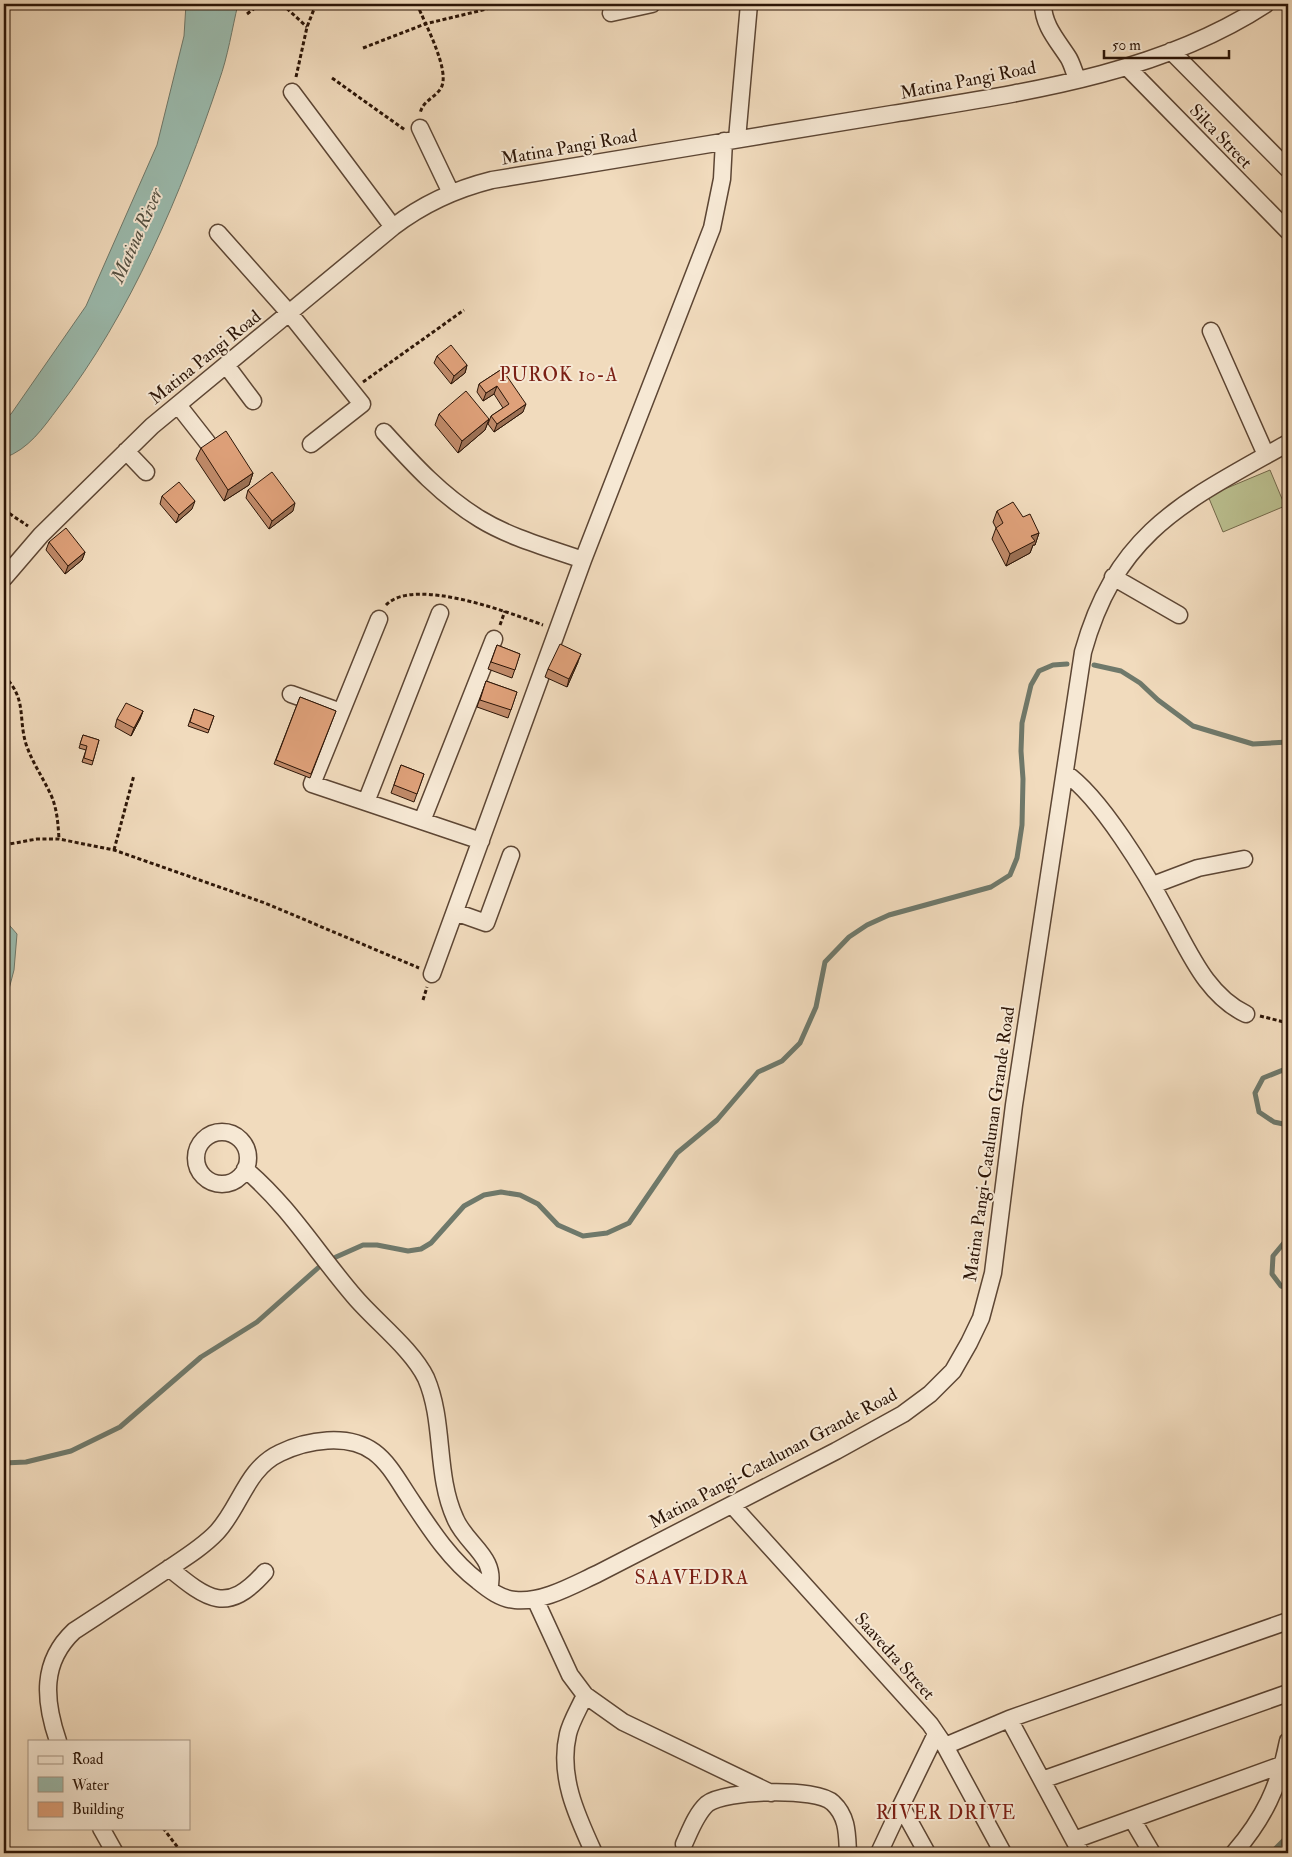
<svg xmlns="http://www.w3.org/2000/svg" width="1292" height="1857" font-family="'IM FELL Double Pica',serif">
  <rect width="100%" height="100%" fill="#f1dbbd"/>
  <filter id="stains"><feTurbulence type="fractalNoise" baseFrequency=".004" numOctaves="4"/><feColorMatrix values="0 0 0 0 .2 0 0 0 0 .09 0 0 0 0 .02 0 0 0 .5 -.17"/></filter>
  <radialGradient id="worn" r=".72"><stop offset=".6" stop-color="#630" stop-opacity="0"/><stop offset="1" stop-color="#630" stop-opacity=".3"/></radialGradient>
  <path fill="#bbc090" stroke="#746a4c" d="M1270,470L1285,506L1223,532L1208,496Z"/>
  <path fill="#9bbbae" stroke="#6f796b" d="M186,4H238C232,29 228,56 219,81C182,192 130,315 58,408C43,428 29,449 4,458V418L11,414L86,306L157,145L184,36Z
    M4,919L17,934L14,970L4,1008Z"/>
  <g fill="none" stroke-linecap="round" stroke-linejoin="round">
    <path stroke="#6f796b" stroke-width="5" d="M1094,665L1121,671L1140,683L1158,700L1193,726L1253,744L1288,742
      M1288,1068L1263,1078L1255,1093L1259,1112L1274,1122L1288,1125
      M1288,1238L1273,1256L1272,1274L1281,1286L1288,1288
      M336,1257L363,1245H377L408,1251L421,1249L431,1243L464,1206L484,1195L501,1192L520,1195L538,1204L558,1225L583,1236L607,1233L629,1223L677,1153L717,1120L758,1072L782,1061L800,1043L816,1007L825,962L849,937L867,925L889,915L991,887L1010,875L1017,858L1022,825L1023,779L1021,751L1022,723L1031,685L1039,671L1053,665L1067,664
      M4,1463L26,1462L71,1451L120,1427L201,1357L257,1322L319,1267
      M1271,1853L1288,1836"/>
    <g stroke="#5d4634" stroke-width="19">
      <path id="minor" d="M1043,4C1043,25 1057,40 1068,57C1072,63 1074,72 1077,79
        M611,13L652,4
        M1171,51L1288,169
        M1127,67L1288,231
        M292,92L393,227
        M420,128L451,193
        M737,139L749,4
        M218,233L290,314L362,404L311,444
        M1211,331L1266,455
        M226,365L253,401
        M178,405L207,442
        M384,432C413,464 442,496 480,519C511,538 549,548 583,560
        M126,451L146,472
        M1113,577L1179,615
        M4,578L41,535L152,426L393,227C423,204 456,189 492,180C625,157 759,137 892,114C1019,93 1156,76 1266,4
        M379,619L312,784L481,841
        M291,694L341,712
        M1065,773C1100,796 1148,876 1168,914C1189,951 1206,995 1246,1014
        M366,802L440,613
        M422,821L494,639
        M1153,885L1198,868L1244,859
        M455,912L486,923L511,855
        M432,974L583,560L712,228L722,179L724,141
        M196 1158a26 26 0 1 1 52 0a26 26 0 1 1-52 0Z
        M245,1169C289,1206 317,1253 354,1296C375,1321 412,1349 426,1378C445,1422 435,1474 455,1518C466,1545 498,1557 489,1589
        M732,1505L930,1724L945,1746L1003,1853
        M169,1568C208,1600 227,1615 265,1572
        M535,1599L570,1675L585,1695L623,1722L771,1793
        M585,1695C580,1707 571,1721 568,1734C558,1776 577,1816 594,1853
        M1009,1719L1081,1853
        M58,1741C44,1700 41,1662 74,1631C103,1612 131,1594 159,1575C178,1562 201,1549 217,1532C241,1506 246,1469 280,1453C307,1440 348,1433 374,1452C389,1463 399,1482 409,1497C429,1527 449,1559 478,1581C489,1590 501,1599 515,1600C542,1603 573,1585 597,1574L836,1451L903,1414L930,1394L953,1371L969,1343L981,1318L993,1273L1014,1105L1083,652C1117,530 1186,501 1288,443
        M945,1746L1009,1719L1288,1621
        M1042,1780L1288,1693
        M1132,1819L1152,1853
        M101,1828L115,1853
        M1074,1840L1284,1764
        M684,1844C690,1831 696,1814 707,1804C725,1790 817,1787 833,1803C848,1817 847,1835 848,1853
        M879,1853L901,1806
        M927,1853L901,1806L936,1734
        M1234,1853C1264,1818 1279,1787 1288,1741"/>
    </g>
    <path stroke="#2c1507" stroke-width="3" stroke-dasharray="4 2.5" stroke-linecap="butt" d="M282,4L307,27
      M417,4C424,22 451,71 441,88C435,98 422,101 420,114
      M247,14L260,4
      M363,48L425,24L487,9
      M296,77L307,27L316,4
      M332,78L405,130
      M363,382L464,310
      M4,510L28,526
      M386,605C414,576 510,613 543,625
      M500,625L505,611
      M4,676C27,698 18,718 26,744C32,762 42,776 50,793C57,807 58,823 59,839
      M4,845L37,839H59L114,850L265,903L419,968
      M114,850L134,775
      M423,1000L427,987
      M1260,1016L1288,1023
      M163,1828L182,1853"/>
    <use href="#minor" stroke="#f6e8d4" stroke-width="16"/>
  </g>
  <path fill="#c08a69" stroke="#2c1507" d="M437,356L467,365L465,373L451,384L434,363Z
    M502,369L523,412L494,432L488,424L491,416L503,408L494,394L483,401L477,392L479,384Z
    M439,414L489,419L485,430L458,453L435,425Z
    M201,448L253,473L249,485L224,501L196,459Z
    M248,490L293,511L269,529L246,498Z
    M162,496L192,509L176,523L160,504Z
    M997,511L1023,517L1039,533L1035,545H1033L1030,553L1006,566L992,539L996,528L993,522Z
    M49,542L85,552L82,560L65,574L46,550Z
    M497,645L520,654L512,678L488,669Z
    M578,662L567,687L545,677L548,669Z
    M486,681L517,692L508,718L477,707Z
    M300,697L336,711L310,778L274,764Z
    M194,709L214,716L208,733L188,726Z
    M143,711L140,719L131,736L115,727L117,719Z
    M83,735L99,740L92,765L82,762L86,750L79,748Z
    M401,765L424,774L414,802L391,793Z"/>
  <path fill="#9c7155" stroke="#2c1507" d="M467,365L465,373L451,384L454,376Z
    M497,386L494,394L483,401L486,393Z
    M526,404L523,412L494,432L497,424Z
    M489,419L485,430L458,453L462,441Z
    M253,473L249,485L224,501L228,490Z
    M195,501L192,509L176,523L179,515Z
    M295,503L293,511L269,529L272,521Z
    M1039,533L1035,545H1033L1030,553L1006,566L1010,554L1031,536Z
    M85,552L82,560L65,574L68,566Z
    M581,654L578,662L567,687L569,679Z
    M143,711L140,719L131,736L134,728Z"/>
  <path fill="#dfa17a" stroke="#2c1507" d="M451,345L467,365L454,376L437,356Z
    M502,369L526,404L497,424L491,416L509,404L497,386L486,393L479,384Z
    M466,391L489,419L462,441L439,414Z
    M226,431L253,473L228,490L201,448Z
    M272,472L295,503L272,521L248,490Z
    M179,482L195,501L179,515L162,496Z
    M1013,502L1023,517L1030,514L1039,533L1031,536L1035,541L1010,554L996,528L1003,523L997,511Z
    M66,528L85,552L68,566L49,542Z
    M560,644L581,654L569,679L548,669Z
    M497,645L520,654L515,670L491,662Z
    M486,681L517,692L511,710L480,700Z
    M300,697L336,711L311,774L276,760Z
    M126,703L143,711L134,728L117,719Z
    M194,709L214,716L209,730L190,722Z
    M83,735L99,740L93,761L84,758L87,746L80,744Z
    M401,765L424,774L417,794L394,785Z"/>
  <g text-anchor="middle" stroke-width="4" stroke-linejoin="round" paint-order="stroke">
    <g font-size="18" fill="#2c1507" stroke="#f6e8d4">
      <text transform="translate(968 80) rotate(-11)" y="6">Matina Pangi Road</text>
      <text transform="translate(1221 136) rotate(46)" y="6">Silca Street</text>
      <text transform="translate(569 147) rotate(-10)" y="6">Matina Pangi Road</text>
      <text transform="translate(205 357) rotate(-39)" y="6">Matina Pangi Road</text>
      <text transform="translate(989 1144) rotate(-82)" y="6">Matina Pangi-Catalunan Grande Road</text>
      <text transform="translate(773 1458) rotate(-28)" y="6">Matina Pangi-Catalunan Grande Road</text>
      <text transform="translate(895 1656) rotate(48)" y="6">Saavedra Street</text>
    </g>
    <g font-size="19" font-style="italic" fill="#534f41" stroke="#f6e8d4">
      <text transform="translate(136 235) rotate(-66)" y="7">Matina River</text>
    </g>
    <g font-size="19" letter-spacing="1" fill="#7a1f14" stroke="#f6e8d4">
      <text x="559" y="381">PUROK 10-A</text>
      <text x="946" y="1819">RIVER DRIVE</text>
    </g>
    <g font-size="20" letter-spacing="1" fill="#7a1f14" stroke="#f6e8d4">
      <text x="692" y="1584">SAAVEDRA</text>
    </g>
  </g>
  <rect width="1292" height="1857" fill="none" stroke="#f1dbbd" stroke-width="20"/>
  <rect x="5" y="5" width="1282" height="1847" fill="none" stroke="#2c1507" stroke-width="2.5"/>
  <rect x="10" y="10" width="1272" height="1837" fill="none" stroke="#2c1507"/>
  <rect x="28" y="1740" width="162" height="90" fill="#f6e8d4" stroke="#a59482"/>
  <rect x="38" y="1756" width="25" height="8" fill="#f6e8d4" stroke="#a59482"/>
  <text x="72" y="1764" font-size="15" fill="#2c1507">Road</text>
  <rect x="38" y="1777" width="25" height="15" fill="#9bbbae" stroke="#a59482"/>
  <text x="72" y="1790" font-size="15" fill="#2c1507">Water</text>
  <rect x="38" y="1802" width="25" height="15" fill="#dfa17a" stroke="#a59482"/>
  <text x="72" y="1814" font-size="15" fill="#2c1507">Building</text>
  <path d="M1104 50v8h125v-8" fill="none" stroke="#2c1507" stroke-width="2.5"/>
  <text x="1112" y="50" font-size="15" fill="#2c1507" stroke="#f6e8d4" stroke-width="4" paint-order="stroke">50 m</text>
  <rect width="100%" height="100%" filter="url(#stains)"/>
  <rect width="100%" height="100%" fill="url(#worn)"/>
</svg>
